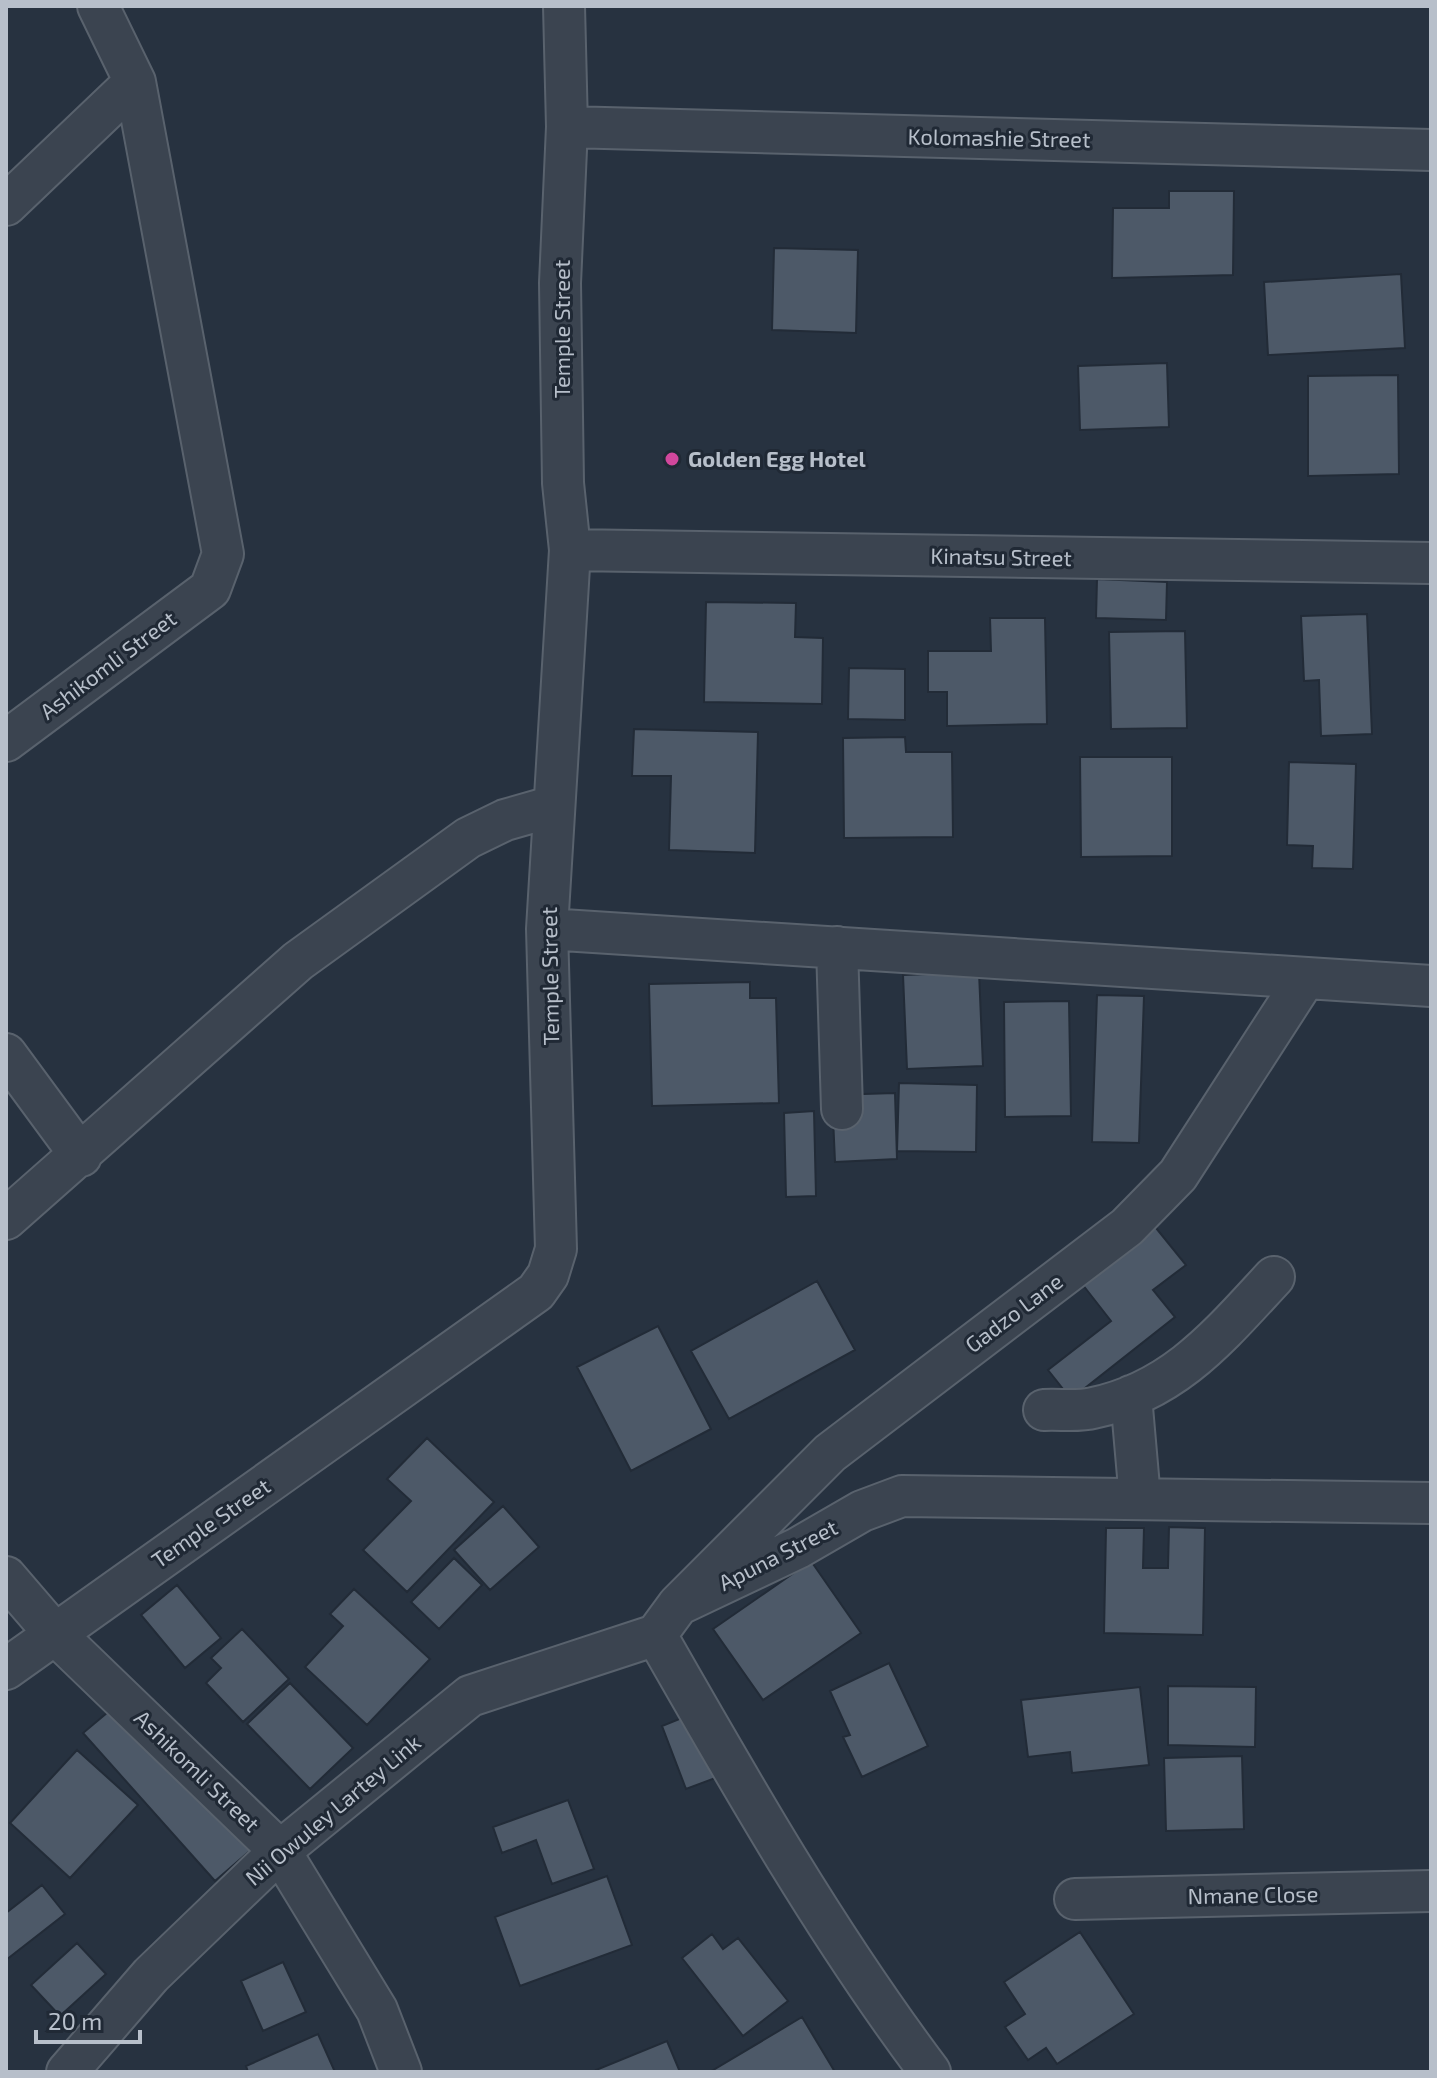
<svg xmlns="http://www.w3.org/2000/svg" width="1437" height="2078" font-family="'Exo 2',sans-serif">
  <rect width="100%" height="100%" fill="#273240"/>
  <path fill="#4d5968" stroke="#222b37" stroke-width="2" d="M1169,191H1234L1233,275L1112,278L1113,208H1169Z
    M774,248L858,250L856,333L772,330Z
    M1401,274L1405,348L1268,355L1264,282Z
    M1167,363L1169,427L1080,430L1078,366Z
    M1398,375L1399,474L1308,476V376Z
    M1097,579L1167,582L1166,620L1096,618Z
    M706,602L796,603L795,637L823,638L822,704L704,702Z
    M1367,614L1372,734L1321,736L1319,680L1304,681L1301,616Z
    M990,618H1045L1047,724L947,726V692H928V651H991Z
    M1185,631L1187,728L1111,729L1109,632Z
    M849,668L905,669V720L848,719Z
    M634,729L758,732L755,853L669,850L671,776H632Z
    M905,737L906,752H952L953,837L844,838L843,738Z
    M1080,757H1172V856L1081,857Z
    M1289,762L1356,764L1353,869L1312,868L1313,846L1287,845Z
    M979,972L983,1066L907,1069L903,975Z
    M750,982V998H776L779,1103L652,1106L649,984Z
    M1097,995L1144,996L1139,1143L1092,1142Z
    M1069,1001L1071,1116L1005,1117L1004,1002Z
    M899,1083L977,1085L976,1152L897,1151Z
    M895,1093L897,1159L835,1162L832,1095Z
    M814,1111L816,1196L786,1197L784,1113Z
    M1152,1223L1186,1265L1153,1290L1175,1317L1071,1399L1048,1370L1111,1321L1079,1280Z
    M817,1281L855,1350L729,1419L691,1351Z
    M658,1326L711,1429L631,1471L577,1367Z
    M427,1438L494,1502L407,1592L363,1550L411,1501L387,1479Z
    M503,1506L539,1547L490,1590L454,1550Z
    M1169,1527L1205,1528L1203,1635L1104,1633L1106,1528H1144L1143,1568H1168Z
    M454,1558L482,1585L439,1629L411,1602Z
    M811,1561L861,1633L763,1700L713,1629Z
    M177,1585L221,1638L185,1668L141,1615Z
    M354,1589L430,1659L367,1725L305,1667L343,1626L330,1614Z
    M242,1629L289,1679L243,1722L206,1683L221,1668L211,1658Z
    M889,1663L928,1746L862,1777L843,1737L850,1735L830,1691Z
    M290,1683L353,1748L310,1789L247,1724Z
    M1168,1686L1256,1687L1255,1747L1168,1745Z
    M1140,1687L1149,1765L1072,1773L1070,1752L1028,1757L1021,1700Z
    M120,1702L252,1849L215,1881L83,1733Z
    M694,1713L718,1777L686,1789L662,1726Z
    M77,1750L138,1805L70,1878L10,1823Z
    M1242,1756L1244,1829L1166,1831L1164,1758Z
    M568,1800L594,1869L552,1884L536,1840L502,1853L493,1827Z
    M607,1876L632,1945L520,1986L495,1917Z
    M42,1885L65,1914L6,1960V1913Z
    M1080,1932L1134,2014L1057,2064L1046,2048L1028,2060L1005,2027L1025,2014L1004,1982Z
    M712,1934L723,1949L738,1938L788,2001L743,2036L682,1958Z
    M77,1943L106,1974L60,2016L31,1985Z
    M283,1962L306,2012L263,2031L241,1981Z
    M802,2017L835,2072H710Z
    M318,2034L335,2072H248L246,2066Z
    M667,2041L680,2072H597L596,2070Z"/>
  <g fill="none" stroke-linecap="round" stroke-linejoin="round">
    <g stroke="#59626d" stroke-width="44">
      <path id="minor" d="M567,127L1431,150
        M6,205L135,82
        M570,550L1431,563
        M6,741L210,589L223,554L135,82L98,6
        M547,929L1431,986
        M837,947L842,1109
        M6,1054L81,1156
        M6,1219L298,961L468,838L505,820L554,806
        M1131,1396L1140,1499
        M1044,1410C1060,1409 1078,1412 1093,1408C1175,1391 1220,1335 1274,1277
        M6,1577L55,1634L280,1851L377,2010L401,2072
        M678,1605L830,1453L1127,1227L1178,1175L1304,980
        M656,1635L678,1605L798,1548L862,1511L902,1496L1431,1503
        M656,1635C741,1784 827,1935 930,2072
        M6,1669L536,1292L548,1275L556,1249L547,929L570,550L563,483L560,283L567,127L564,6
        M1075,1899L1431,1891
        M67,2072L151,1975L280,1851L470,1696L656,1635"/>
    </g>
    <use href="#minor" stroke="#3b4450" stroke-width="40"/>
  </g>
  <circle fill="#d1479c" stroke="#202935" stroke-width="3" cx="672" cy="459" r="8"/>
  <g text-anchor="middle" stroke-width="6" stroke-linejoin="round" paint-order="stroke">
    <g font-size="22" fill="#b7bfca" stroke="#202935">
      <text transform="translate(999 138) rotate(1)" y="8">Kolomashie Street</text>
      <text transform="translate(562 329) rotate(-90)" y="8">Temple Street</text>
      <text transform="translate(1001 557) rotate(1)" y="8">Kinatsu Street</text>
      <text transform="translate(108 665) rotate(-37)" y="8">Ashikomli Street</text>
      <text transform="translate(550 976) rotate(-91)" y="8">Temple Street</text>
      <text transform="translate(1014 1313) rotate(-37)" y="8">Gadzo Lane</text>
      <text transform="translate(211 1523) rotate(-35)" y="8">Temple Street</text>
      <text transform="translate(778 1555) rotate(-27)" y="8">Apuna Street</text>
      <text transform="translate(197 1771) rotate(44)" y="8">Ashikomli Street</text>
      <text transform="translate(333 1810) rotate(-40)" y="8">Nii Owuley Lartey Link</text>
      <text transform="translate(1253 1895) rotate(-1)" y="8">Nmane Close</text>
    </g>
    <g font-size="22" font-weight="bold" fill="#b7bfca" stroke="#202935" text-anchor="start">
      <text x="688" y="467">Golden Egg Hotel</text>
    </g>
  </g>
  <rect width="1437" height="2078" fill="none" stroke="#b7bfca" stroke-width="16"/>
  <path d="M36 2030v12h104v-12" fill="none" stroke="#b7bfca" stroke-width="4"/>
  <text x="48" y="2030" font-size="24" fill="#b7bfca" stroke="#202935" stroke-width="6" paint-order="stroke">20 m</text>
</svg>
